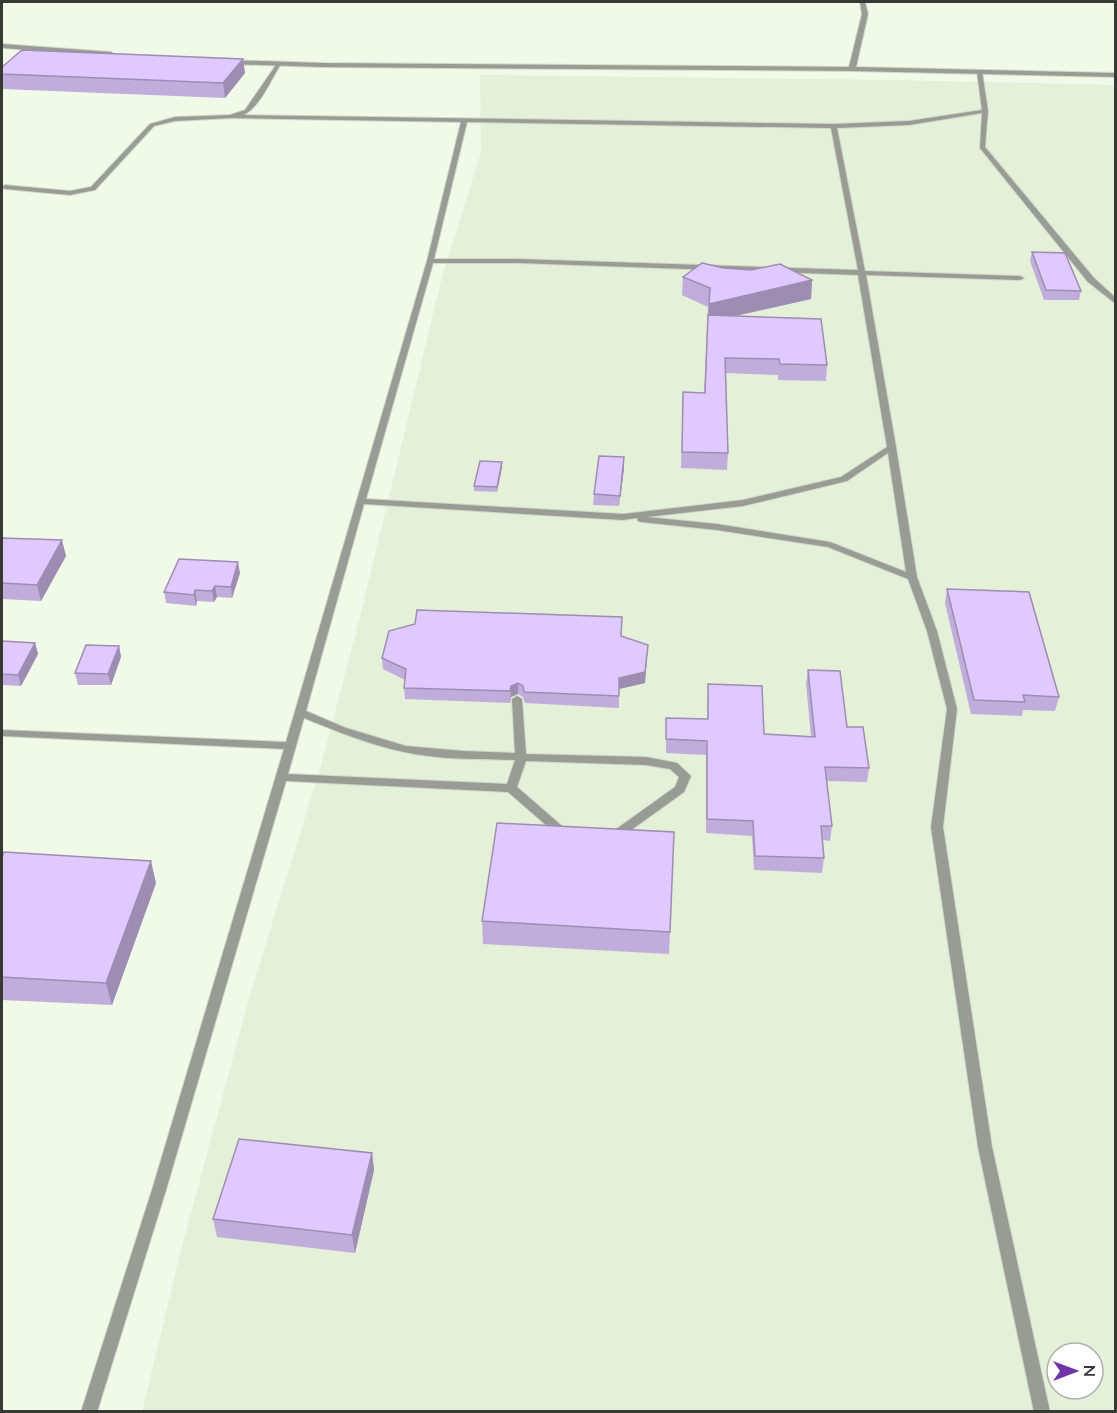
<svg xmlns="http://www.w3.org/2000/svg" width="1117" height="1413" font-family="Lato,sans-serif">
  <rect width="100%" height="100%" fill="#f1fae8"/>
  <path fill="#e4f0d8" fill-rule="evenodd" d="M480,75L896,80L1115,85V1411L142,1412L182,1246L250,995L320,769L358,625L442,277L481,152ZM1057,1353H1093V1389H1057Z"/>
  <g fill="none" stroke-linecap="round" stroke-linejoin="round">
    <g stroke="#d0d7c7" stroke-width="2">
      <path id="service" d="M278,62L281,64C270,81 261,105 244,115L834,124L909,121L982,110L977,72L982,71L988,111L985,147L1094,278L1116,298V304L1088,282L980,148L982,113L909,125L837,128L865,271L1020,276L1024,278L1020,280L866,275L896,447L917,577L937,631L957,709L943,827L992,1147L1050,1412H1034L978,1147L931,827L947,709L927,631L908,579L828,547L717,530L641,522L638,521L637,518L623,520L364,504L306,711L346,728L406,746L463,751L515,753L512,699L517,696L522,699L526,754L646,757L677,763L691,776L684,792L616,841H608L606,838L608,835L675,787L679,777L670,769L646,765L526,761L517,787L569,832L571,835L569,838H561L508,792L286,781L166,1190L97,1412H81L152,1190L284,749L2,736V730L286,742L427,261L461,122L232,118L175,121L154,126L95,190L70,195L5,189L2,187L5,185L70,191L91,187L150,124L175,117L230,115L245,110ZM467,122L831,128L858,270L518,259H434ZM433,263H518L858,275L887,447L841,477L743,500L623,514L366,499ZM888,453L906,572L830,542L717,524L647,517L743,506L847,481ZM304,718C336,731 370,745 404,752C440,760 478,759 515,760L507,784L288,774Z"/>
    </g>
    <g stroke="#d0d7c7" stroke-width="2">
      <path id="minor" d="M860,2H865L868,14L856,67L1116,73V77L852,71L322,67L227,64L224,62L227,60L322,63L849,67L862,14Z
        M2,44L111,52L114,54L111,56L2,48Z"/>
    </g>
    <use href="#service" fill="#989c95" fill-rule="evenodd"/>
    <use href="#minor" fill="#989c95" fill-rule="evenodd"/>
  </g>
  <path fill="#c1addb" d="M243,59L245,73L225,98L2,89V67Z
    M1032,252L1081,291L1079,300H1044L1030,261Z
    M724,268L812,280L811,299L735,316L827,365L826,381L778,380V375L726,373L728,453L727,470L681,468L683,392L704,393L708,307L682,295L683,277Z
    M502,467L497,492L474,491V486Z
    M624,468L619,506L593,505L594,494Z
    M2,538L66,556L41,601L2,599Z
    M240,573L232,598L217,597L214,602L197,601L196,606L166,603L164,592Z
    M947,589L1059,697L1055,711L1023,710L1022,716L971,714L945,603Z
    M621,636L647,656L645,683L619,689V708L525,703L523,697L518,694L511,697L510,703L405,699L404,688L405,680L383,669L382,658Z
    M2,641L35,643L38,654L21,686L2,685Z
    M119,646L121,657L111,685H78L75,673Z
    M808,670L847,727L869,768L867,782L827,781L832,826L830,841L823,840L824,858L822,873L754,870L752,836L706,833V755L666,753V718L707,719L708,684L764,734L811,736L806,684Z
    M2,857L156,883L112,1005L2,1000Z
    M482,921L670,932L669,954L483,944Z
    M372,1153L374,1170L355,1253L217,1237L213,1219Z"/>
  <path fill="#9d8db2" d="M243,59L245,73L225,98L223,83Z
    M812,280L811,299L708,322L709,304Z
    M624,457V468L619,506L620,496Z
    M502,462V467L497,492V487Z
    M62,540L66,556L41,601L37,585Z
    M238,562L240,573L232,598L231,587Z
    M215,586L217,597L214,602L212,591Z
    M195,590L197,601L196,606L194,595Z
    M35,643L38,654L21,686L18,675Z
    M648,645L645,683L619,689V678Z
    M119,646L121,657L111,685L108,674Z
    M518,683V694L511,697L510,703L511,686Z
    M151,861L156,883L112,1005L106,983Z
    M372,1153L374,1170L355,1253L352,1235Z"/>
  <path fill="#e0c9ff" stroke="#9d8db2" stroke-width="1.5" d="M22,50L243,59L223,83L2,74V67Z
    M1032,252L1065,253L1081,291L1046,290Z
    M702,263L724,268L751,270L780,264L812,280L709,304L710,288L683,277Z
    M708,315L821,319L827,365L780,364L779,359L725,358L728,453L682,452L683,392L705,393Z
    M599,456L624,457L620,496L594,494Z
    M480,461L502,462L497,487L474,486Z
    M2,538L62,540L37,585L2,583Z
    M179,559L238,562L231,587L215,586L212,591L195,590L194,595L164,592Z
    M947,589L1029,592L1059,697L1023,695L1025,702L974,700Z
    M417,610L622,617L621,636L648,645L645,672L619,678V696L524,692L523,686L518,683L511,686L510,691L404,688L406,669L382,658L389,631L415,624Z
    M2,641L35,643L18,675L2,674Z
    M86,645L119,646L108,674L75,673Z
    M808,670L840,671L847,727H863L869,768L825,767L832,826H821L824,858L755,856L753,821L707,819V741L666,739V718L708,719V684L762,686L764,734L815,737Z
    M497,823L674,832L670,932L482,921Z
    M4,852L151,861L106,983L2,977V857Z
    M239,1139L372,1153L352,1235L213,1219Z"/>
  <rect width="1117" height="1413" fill="none" stroke="#373a33" stroke-width="6"/>
  <g transform="translate(1075 1371) rotate(90)"><circle r="28" fill="#ffffff" stroke="#afb0ad" stroke-width="1.5"/>
  <path d="M0-4.5L10 22L0 15L-10 22Z" fill="#7133a8"/>
  <text y="-9" font-size="16" font-weight="bold" text-anchor="middle" fill="#373a33">N</text>
  </g>
</svg>
